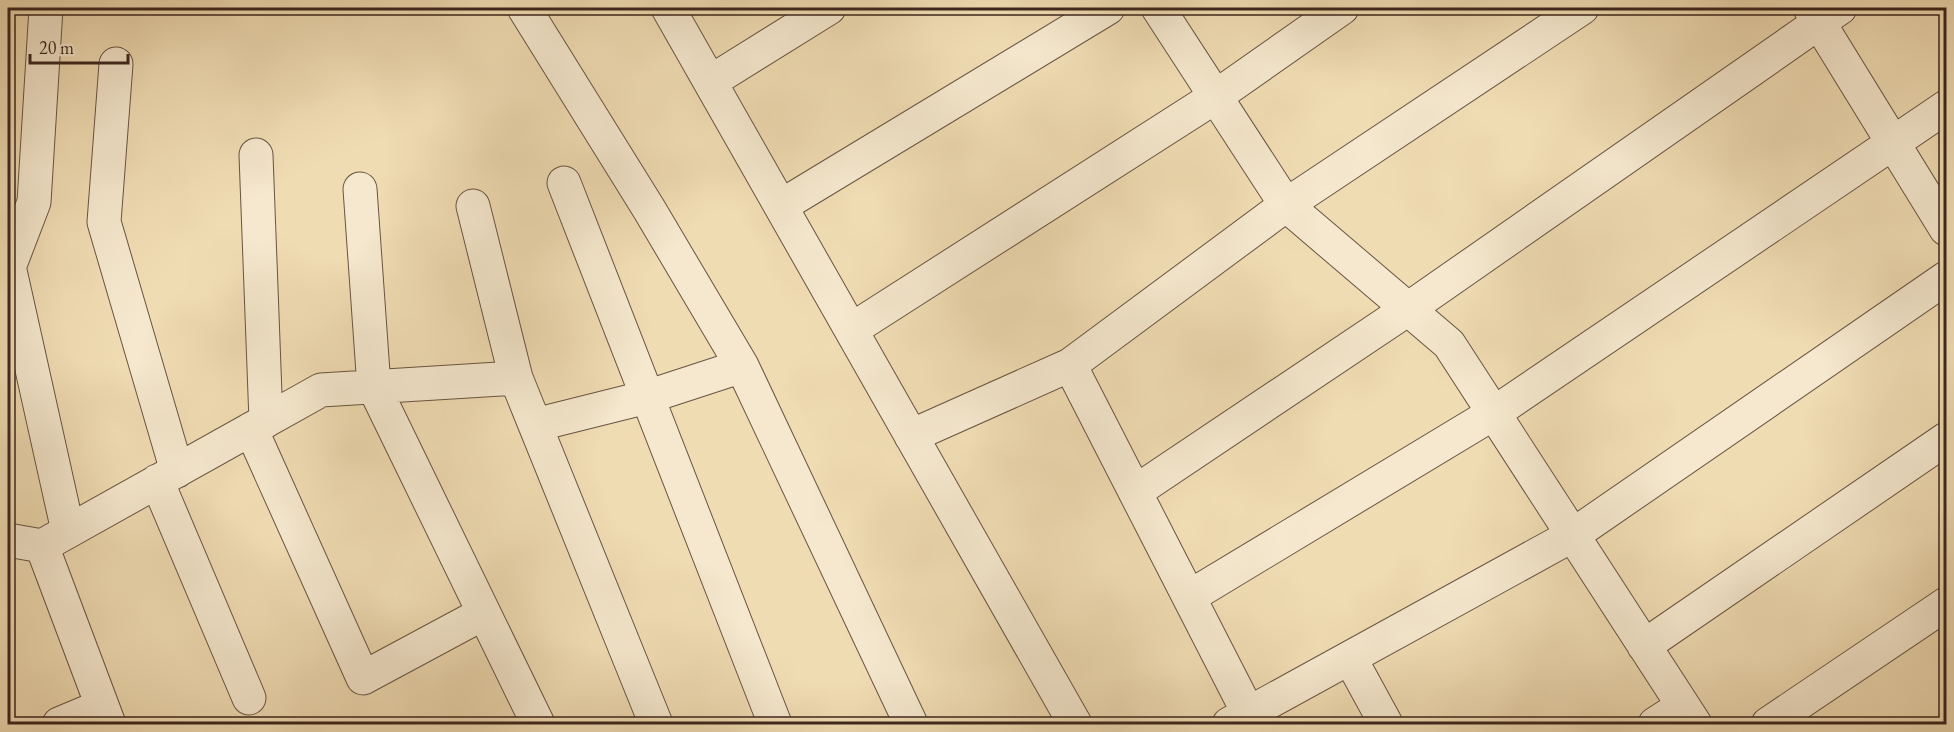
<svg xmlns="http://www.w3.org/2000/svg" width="1954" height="732" font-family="'EB Garamond',serif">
  <rect width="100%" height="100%" fill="#f0dcb3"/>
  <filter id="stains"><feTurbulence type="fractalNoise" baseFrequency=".00333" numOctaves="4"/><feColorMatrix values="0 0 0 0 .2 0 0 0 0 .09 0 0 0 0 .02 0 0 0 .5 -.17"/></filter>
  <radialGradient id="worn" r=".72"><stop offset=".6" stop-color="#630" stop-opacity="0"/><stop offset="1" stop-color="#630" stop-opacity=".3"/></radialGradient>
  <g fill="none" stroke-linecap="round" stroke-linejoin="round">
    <g stroke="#685442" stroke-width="35">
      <path id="minor" d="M524,8L649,209L742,366L911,724
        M668,8L1075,724
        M1158,8L1286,205L1449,344L1695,724
        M1810,8L1946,229
        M116,64L104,222L177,471
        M710,82L829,8
        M256,155L266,421
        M564,183L775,724
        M360,189L374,387L538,724
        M473,206L516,378L656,724
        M781,206L1108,8
        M9,266L68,531
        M8,270L34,202L46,8
        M851,330L1215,97L1342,8
        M1070,365L1254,724
        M535,425L647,397L742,366
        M251,429L363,678L484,613
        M911,436L1070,365L1286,205L1582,8
        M157,481L249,698
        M1135,492L1408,309L1840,8
        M8,540L42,546L321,390L516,378
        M42,546L109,724
        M1189,597L1494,413L1946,107
        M1644,646L1946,439
        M1350,658L1386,724
        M59,724L102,706
        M1229,724L1573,535L1946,278
        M1655,724L1683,706
        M1768,724L1946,604"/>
    </g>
    <use href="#minor" stroke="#f5e8ce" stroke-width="33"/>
  </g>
  <rect width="1954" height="732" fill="none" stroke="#f0dcb3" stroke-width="30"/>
  <rect x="9" y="9" width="1936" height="714" fill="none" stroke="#3b261d" stroke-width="3"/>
  <rect x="15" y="15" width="1924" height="702" fill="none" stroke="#3b261d" stroke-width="1.5"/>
  <path d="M30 54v9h98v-9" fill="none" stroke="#3b261d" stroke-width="3"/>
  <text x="39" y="54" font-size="18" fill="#3b261d" stroke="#f5e8ce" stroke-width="4.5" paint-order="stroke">20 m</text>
  <rect width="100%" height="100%" filter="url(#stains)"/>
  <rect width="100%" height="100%" fill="url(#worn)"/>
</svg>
